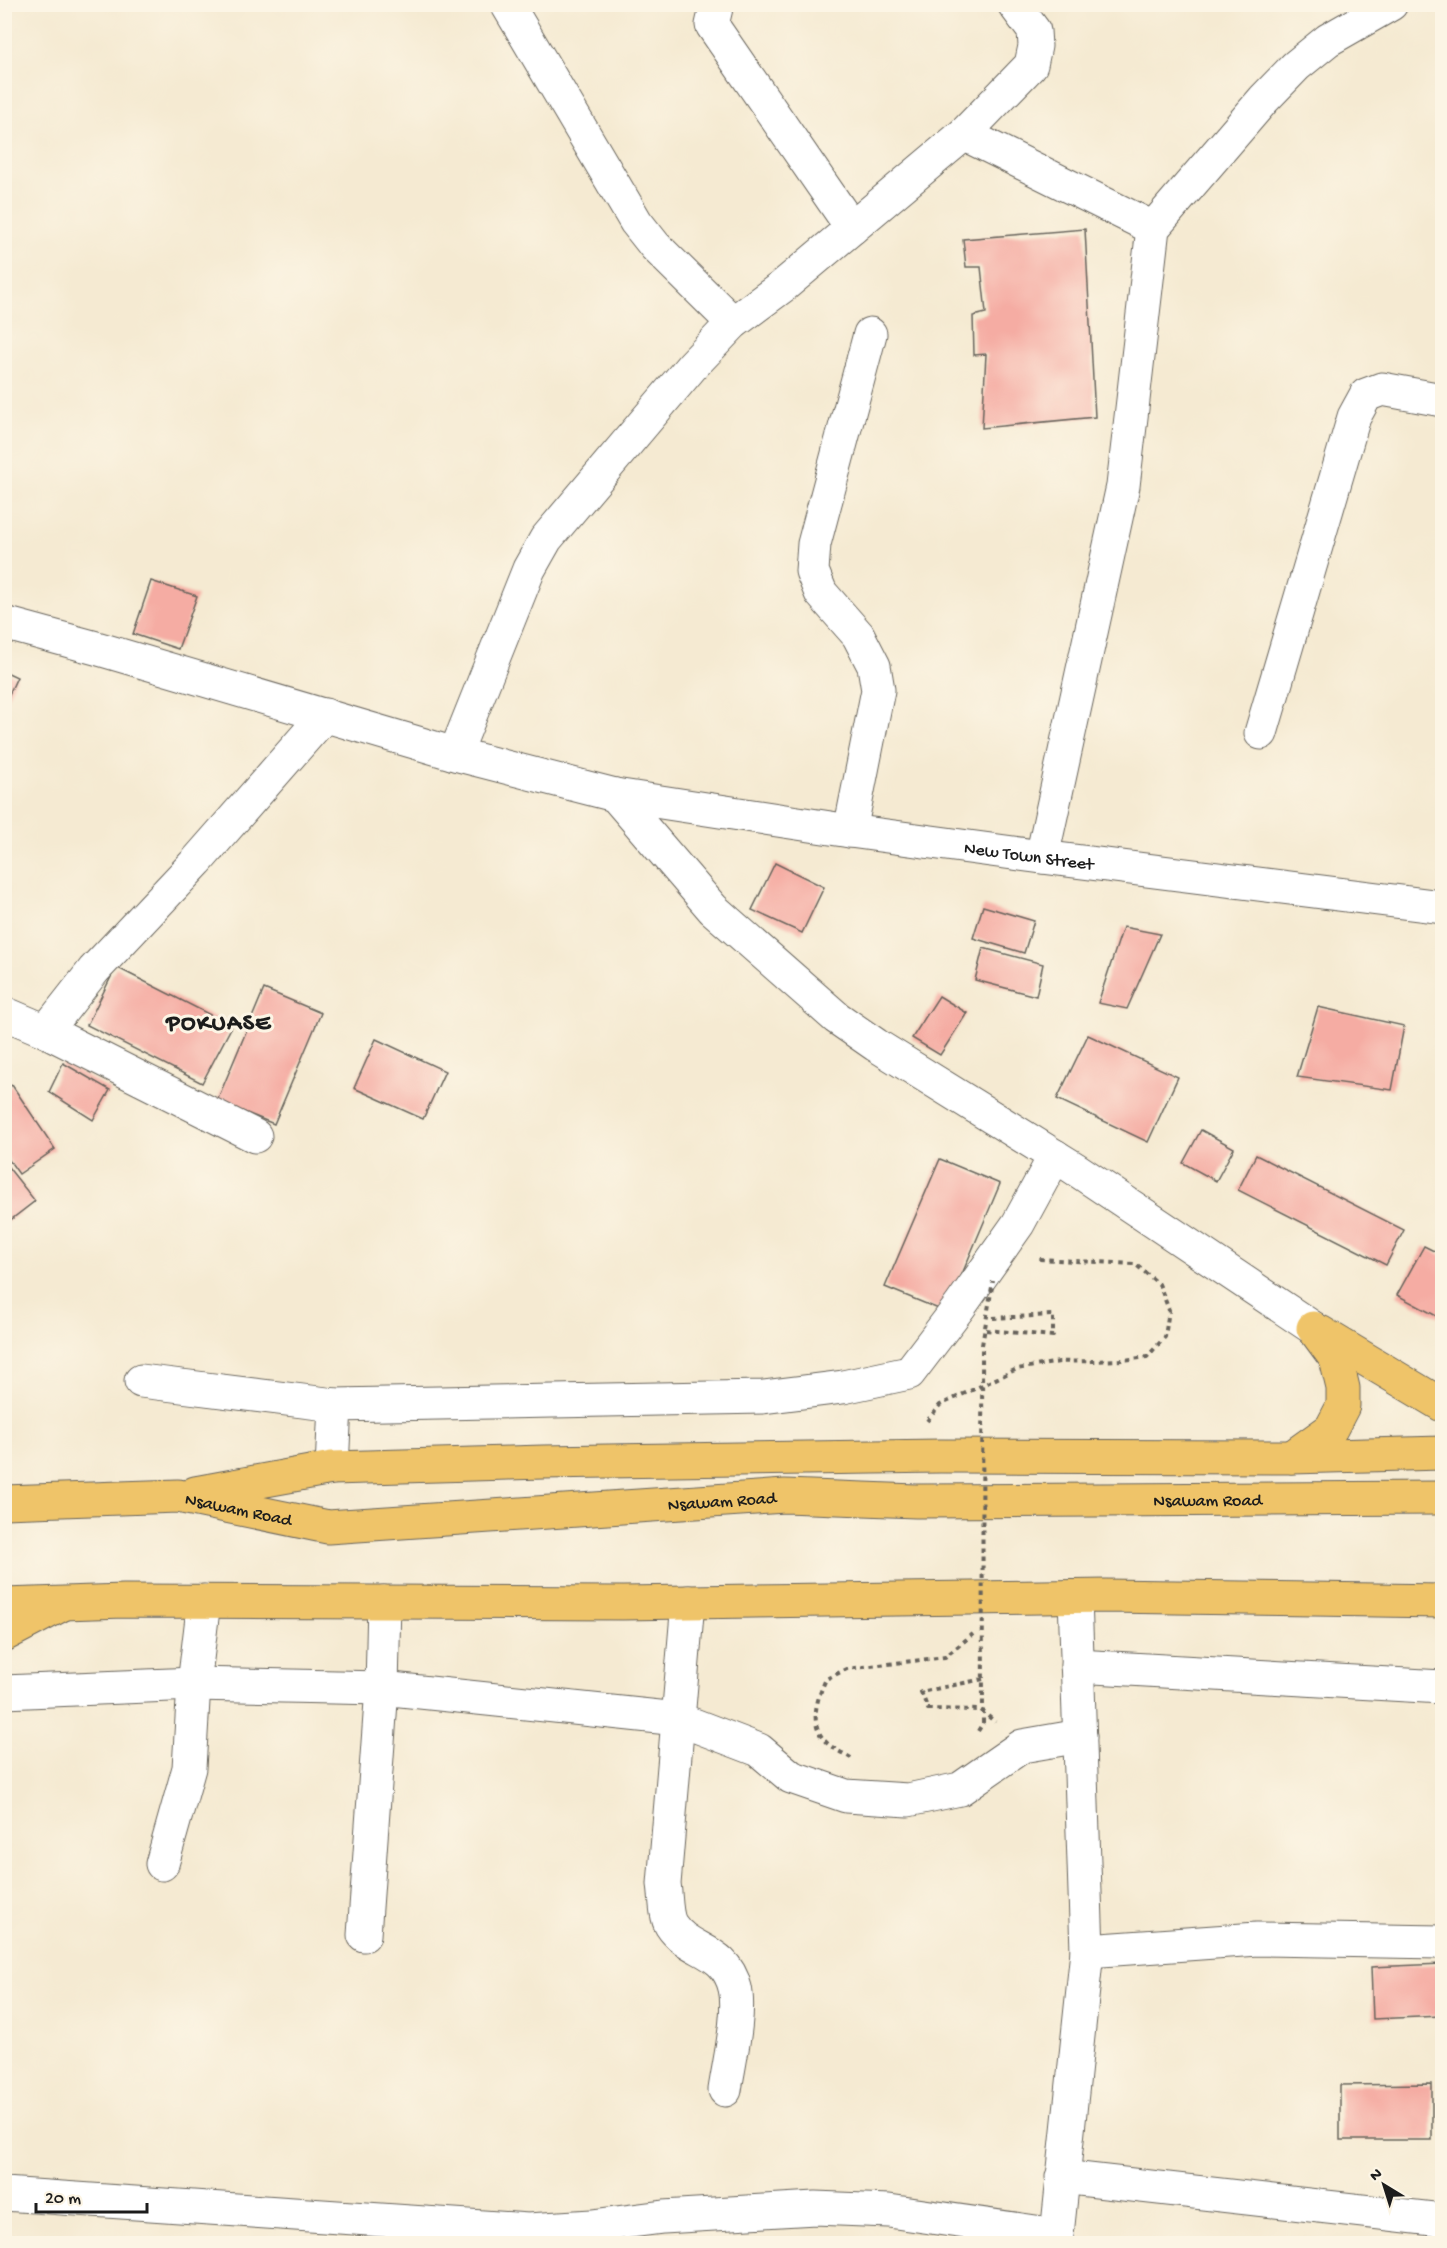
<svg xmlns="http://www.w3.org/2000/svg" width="1447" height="2248" font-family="'Gochi Hand',sans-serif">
  <rect width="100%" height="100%" fill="#fcf5e5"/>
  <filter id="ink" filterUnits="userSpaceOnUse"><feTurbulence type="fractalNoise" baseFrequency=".0167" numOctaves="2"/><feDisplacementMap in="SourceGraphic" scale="12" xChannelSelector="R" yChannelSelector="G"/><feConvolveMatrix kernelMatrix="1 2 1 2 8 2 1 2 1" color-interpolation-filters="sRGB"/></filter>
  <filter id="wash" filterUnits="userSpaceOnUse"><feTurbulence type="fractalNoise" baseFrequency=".008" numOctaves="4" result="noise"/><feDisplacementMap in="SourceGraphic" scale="24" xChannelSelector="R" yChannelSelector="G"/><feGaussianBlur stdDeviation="1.35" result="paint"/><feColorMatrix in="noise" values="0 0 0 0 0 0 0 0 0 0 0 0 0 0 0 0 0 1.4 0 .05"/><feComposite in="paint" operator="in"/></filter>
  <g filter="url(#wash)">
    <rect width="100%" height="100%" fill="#f5ead2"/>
    <g id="blocks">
      <path fill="#f5aca3" d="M1085,229L1095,417L982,428L986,354L974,355L973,316L986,313L981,267H966L963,239Z
        M151,581L197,596L178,649L133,634Z
        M4,671L17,677L4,705Z
        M775,863L824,887L802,933L752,910Z
        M983,906L1034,921L1024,953L973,938Z
        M1123,927L1160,934L1127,1009L1098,1003Z
        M983,948L1043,964L1036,996L975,980Z
        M116,967L232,1026L202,1083L87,1025Z
        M264,989L321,1013L274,1124L217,1101Z
        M939,996L967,1013L940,1055L912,1038Z
        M1318,1007L1404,1026L1392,1090L1297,1077Z
        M1088,1035L1178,1077L1148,1142L1057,1099Z
        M376,1039L445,1071L423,1119L354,1088Z
        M63,1063L110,1090L93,1120L49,1092Z
        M12,1085L55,1149L19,1174L4,1153V1091Z
        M1201,1130L1234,1148L1216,1181L1183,1163Z
        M1256,1155L1404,1230L1386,1265L1238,1190Z
        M940,1159L1000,1184L946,1312L885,1287Z
        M4,1162L35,1201L4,1225Z
        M1424,1246L1442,1255V1319L1397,1295Z
        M1442,1964V2016L1373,2019L1371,1967Z
        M1432,2084V2140H1340V2085Z"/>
    </g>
  </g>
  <g filter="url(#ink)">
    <use href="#blocks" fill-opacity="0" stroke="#68645c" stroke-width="1.5"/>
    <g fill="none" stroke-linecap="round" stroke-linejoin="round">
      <g stroke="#68645c" stroke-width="35">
        <g id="minor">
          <path d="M507,4L636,222L655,246L733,323"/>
          <path d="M717,4L712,25L852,228"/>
          <path d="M964,134L1153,228"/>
          <path id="s1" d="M4,623L96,648L455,754L615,795L850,831L1042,857L1442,907"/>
          <path d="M1261,733L1354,417L1366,395L1382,389L1442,400"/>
          <path d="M455,754L529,569L546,539L692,366L733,323L783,286L964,134L1031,65L1035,46L1034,31L1014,4"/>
          <path d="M615,795L713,909L837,1018L876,1045L1074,1168L1313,1328"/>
          <path d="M850,831L878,690L874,666L858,635L821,593L812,571L814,544L870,334"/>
          <path d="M1042,857L1123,486L1153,228L1264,99L1296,66L1328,40L1391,4"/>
          <path d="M4,1013L46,1031L255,1136"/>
          <path d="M46,1031L94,970L197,861L325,715"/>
          <path d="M141,1381L335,1405"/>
          <path d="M332,1468L335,1405L763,1397L843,1387L909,1373L960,1306L1018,1224L1055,1156"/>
          <path d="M688,1602L664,1884C666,1895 665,1915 671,1925C689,1953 725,1947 735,1988C741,2013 729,2063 725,2090"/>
          <path d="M1077,1666L1442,1687"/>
          <path d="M4,1692L194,1684L382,1688L678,1719L759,1750L791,1777L846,1796L908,1800L960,1789L1022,1746L1080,1736"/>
          <path d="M162,1864L189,1768L194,1684L204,1601"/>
          <path d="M364,1935L382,1688L384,1602"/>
          <path d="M1087,1951L1257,1939L1442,1942"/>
          <path d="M1062,2177L1442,2220"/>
          <path d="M4,2194L528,2230L592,2226L663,2217L815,2208L889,2211L1056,2235"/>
          <path d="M1056,2244L1087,1951L1075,1597"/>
        </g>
      </g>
      <g stroke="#68645c" stroke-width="35">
        <path id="major" d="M4,1635L63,1604"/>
      </g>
      <g stroke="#68645c" stroke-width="35">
        <g id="highway">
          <path d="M1320,1332L1442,1405"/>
          <path d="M1292,1457L1331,1429L1343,1406V1388L1336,1359L1313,1328"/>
          <path d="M195,1493L332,1468L543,1462L940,1456L1292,1457L1442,1453"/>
          <path id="s2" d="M4,1502L178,1496L328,1527L785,1496L916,1501L1442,1498"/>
          <path d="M4,1605L124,1601L623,1603L1106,1596L1442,1601"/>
        </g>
      </g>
      <path stroke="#68645c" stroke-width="4" stroke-dasharray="4.5 4.5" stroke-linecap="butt" d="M986,1330L1053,1336V1315L993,1318
        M927,1421L940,1405L1017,1369L1059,1362L1124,1360L1147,1357L1165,1337L1169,1310L1159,1284L1135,1264L1038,1259
        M983,1679L921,1692L928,1709L981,1710L995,1722
        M978,1731L983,1723
        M851,1758C843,1753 833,1749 826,1742C808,1724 817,1699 826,1679L847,1669L945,1657L973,1634"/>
      <use href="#minor" stroke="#fff" stroke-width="33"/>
      <use href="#major" stroke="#efc469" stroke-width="33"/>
      <use href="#highway" stroke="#efc469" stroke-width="33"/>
      <path stroke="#68645c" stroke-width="4" stroke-dasharray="4.5 4.5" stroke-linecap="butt" d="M983,1723L982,1345L993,1281"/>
    </g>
  </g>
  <g text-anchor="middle" stroke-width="6" stroke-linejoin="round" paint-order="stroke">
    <g font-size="18" fill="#1c1c1c" stroke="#fcf5e5">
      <text dy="6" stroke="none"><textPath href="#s1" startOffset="1053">New Town Street</textPath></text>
      <text dy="6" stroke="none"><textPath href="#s2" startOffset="1208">Nsawam Road</textPath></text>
      <text dy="6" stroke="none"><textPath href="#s2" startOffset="722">Nsawam Road</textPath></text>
      <text dy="6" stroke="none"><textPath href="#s2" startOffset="236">Nsawam Road</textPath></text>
    </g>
    <g font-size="24" font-weight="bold" letter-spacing="1.5" fill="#1c1c1c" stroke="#fcf5e5">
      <text x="219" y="1029">POKUASE</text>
    </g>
  </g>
  <rect width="1447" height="2248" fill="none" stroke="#fcf5e5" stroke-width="24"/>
  <g transform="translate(1384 2185) rotate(322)" stroke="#fcf5e5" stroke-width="4.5" paint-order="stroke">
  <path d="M0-4.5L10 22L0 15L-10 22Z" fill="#1c1c1c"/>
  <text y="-9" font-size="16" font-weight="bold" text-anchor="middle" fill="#1c1c1c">N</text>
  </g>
  <path d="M36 2203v9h111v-9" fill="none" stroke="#1c1c1c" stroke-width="3"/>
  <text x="45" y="2203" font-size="18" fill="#1c1c1c" stroke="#fcf5e5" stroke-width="4.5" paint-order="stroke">20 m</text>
</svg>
